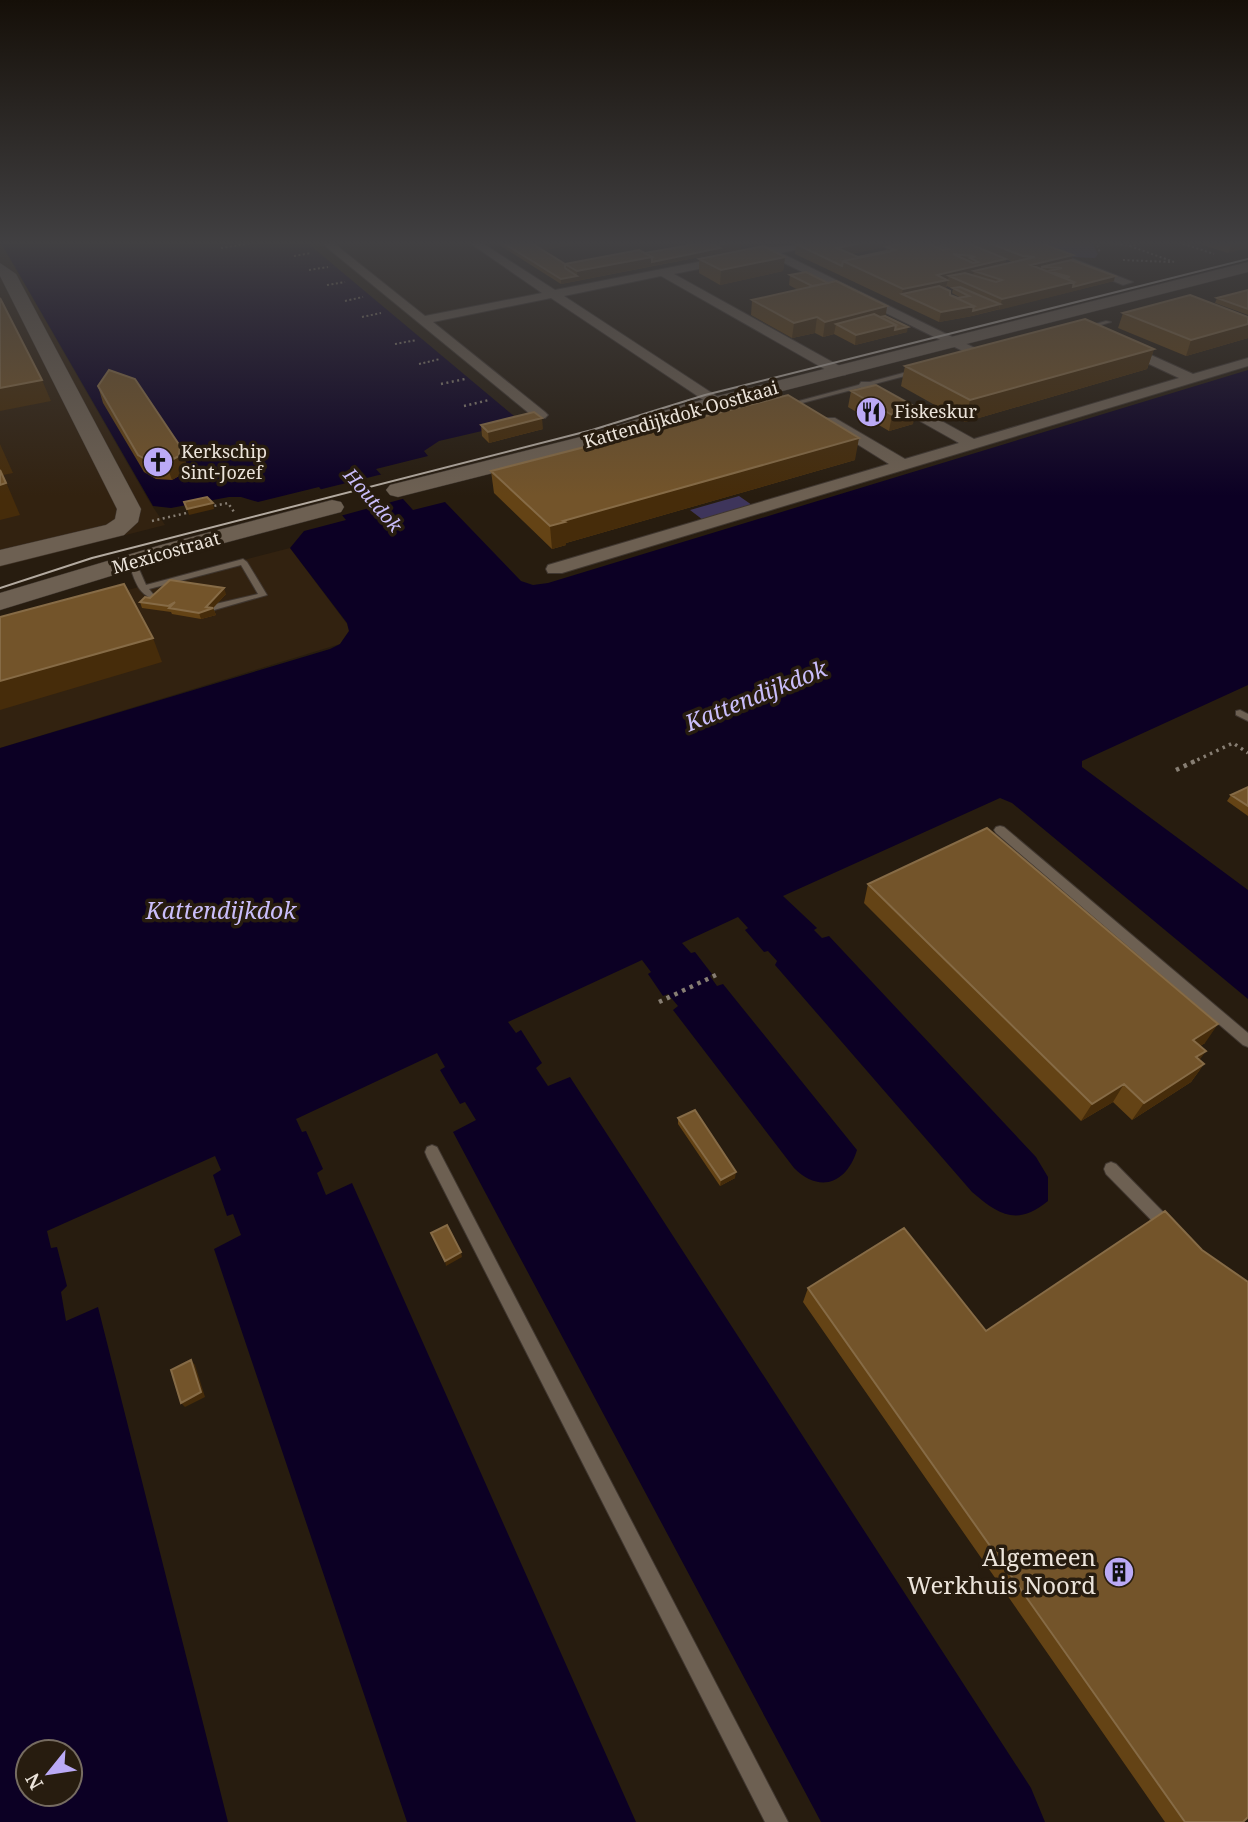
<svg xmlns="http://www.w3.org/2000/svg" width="1248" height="1822" font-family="'Noto Serif',serif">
  <rect width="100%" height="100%" fill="#271c0f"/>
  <path fill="#322210" d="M0,242L149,501L165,525L0,567Z
    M290,548L347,624L349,631L340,644L0,748V623Z"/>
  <path fill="#3e355b" d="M1032,241H1091L1098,254L1095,258L1072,257Z
    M739,496L752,505L703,520L690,510Z"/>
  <path fill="#0c0024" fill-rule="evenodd" d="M0,241H305L521,422L439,441L424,451L428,456L376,469L413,510L445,502L521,581L533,585L548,583L1248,370V685L1082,761V767L1248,890V999L1012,803L1000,798L783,896L817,928L814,930L822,938L829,936L1036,1157L1048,1177V1201C1017,1226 1000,1216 972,1192L775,965L777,961L768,951L764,952L745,930L748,928L738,917L682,943L691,953L695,952L712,974L710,976L717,986L723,984L857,1150C847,1183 820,1194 794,1168L673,1010L678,1006L668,994L663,996L648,974L651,972L642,960L508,1022L516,1033L521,1030L542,1063L536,1068L548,1086L570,1077L1031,1788L1045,1822H821L453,1132L476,1120L465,1102L460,1104L440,1070L445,1067L437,1053L296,1119L302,1132L306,1131L323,1169L317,1173L326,1195L352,1183L636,1822H407L214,1249L241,1235L233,1214L227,1216L213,1175L221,1170L215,1156L47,1231L51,1248L57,1247L67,1286L61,1292L66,1321L98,1307L228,1822H0V748L330,649L340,644L349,631L347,623L290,548L304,531L346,520L319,487L258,502L241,497H229L171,508L153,506ZM28,1752H70V1794H28Z"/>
  <path fill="#271c0f" d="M383,474L406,498L340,516L318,490Z"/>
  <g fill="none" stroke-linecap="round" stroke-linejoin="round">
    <g stroke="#403730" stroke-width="2">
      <path id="lane" d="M1106,321L1111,322L1081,331L1078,329Z
        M918,369L921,371L920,372L787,407L784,405Z
        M716,400L758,406L762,408L758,410L714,403V401Z
        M243,559L247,562L267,595L214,610L209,607L211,605L258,594L241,565L149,589L153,594L163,596L164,598L160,601C137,596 136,582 128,562L135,560L146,585Z
        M1240,710L1248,714V721L1236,715V711Z
        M1000,826L1004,827L1248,1033V1047L1243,1045L996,833L994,830L996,827Z
        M432,1145L437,1147L788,1822H765L427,1157L425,1152L427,1147Z
        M1111,1162L1116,1164L1172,1221L1175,1226L1172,1231L1167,1233L1162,1231L1106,1174L1104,1169L1106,1164Z"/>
    </g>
    <g stroke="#403730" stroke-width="2">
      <path id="street" d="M319,241H331L425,316L542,293L467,241H479L555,290L759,250L764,246C779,250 809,241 827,241L826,243L781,253L989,355L987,358H977L768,255L674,274L845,369V375H835L661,276L564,296L721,399L723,402L721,405H711L551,298L433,322L545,412L548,415L545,418H535Z
        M1013,241H1028L1133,282L1123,285Z
        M1120,341L1193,374L1248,358V366L562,573H548L546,569L548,565L889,464L825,424L822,421L825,418H835L905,459L959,443L861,388L859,385L861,382H871L974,439L1179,378L1115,348L1113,345Z"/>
    </g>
    <g stroke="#403730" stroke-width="1">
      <path id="secondary" d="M1248,262V272L700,412L600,446L398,497L390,495L386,490L390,485L584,436L686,404Z
        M0,263L16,274L141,509L138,522L124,535L0,566V550L106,525L115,519L117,509L0,276Z
        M332,500L341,502L344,507L341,512L179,555L0,610V593L161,545Z"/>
    </g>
    <path stroke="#877e73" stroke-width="2" stroke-dasharray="2 2.5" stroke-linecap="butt" d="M1096,241L1100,253
      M1098,241L1130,246L1146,241
      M1175,241L1214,254
      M1130,246L1174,262
      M221,248L265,241
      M294,256L311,253
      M1123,260L1170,262
      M309,270L328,267
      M327,285L345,282
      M345,301L363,297
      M362,317L381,313
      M395,344L417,340
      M419,364L440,359"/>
    <path stroke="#877e73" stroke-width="2.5" stroke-dasharray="2 3.5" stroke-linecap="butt" d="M441,384L465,379
      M464,406L489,400
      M209,507L228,503L234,512
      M152,521L191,512"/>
    <path stroke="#877e73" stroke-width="3.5" stroke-dasharray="2.5 4.5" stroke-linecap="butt" d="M1191,763L1233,743L1248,753"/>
    <path stroke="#877e73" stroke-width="4.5" stroke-dasharray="3.5 5" stroke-linecap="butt" d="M1176,770L1195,761
      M659,1002L716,975"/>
    <use href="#lane" fill="#6d6052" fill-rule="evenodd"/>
    <use href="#street" fill="#6d6052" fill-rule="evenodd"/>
    <use href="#secondary" fill="#6d6052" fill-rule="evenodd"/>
    <path stroke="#b3aaa0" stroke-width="2" d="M0,588L92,558L592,430L705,395L1248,259"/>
  </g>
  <path fill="#644315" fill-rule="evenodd" d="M493,241H595L543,250L565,264L645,253L700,243L696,241H741V249L561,284Z
    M610,241H646L619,246Z
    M815,241H1035L1114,281L972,316L939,322L795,254L796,244ZM888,246L886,247V251L858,257L851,254ZM1006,259L1012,262L1005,264ZM947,286L953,289L952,293L961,298H958L950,295L945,289Z
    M1190,241H1248L1228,253Z
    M785,257L783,271L720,285L699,273V259Z
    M790,275L828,283L887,306L885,316L907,332L855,345L834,334L823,337L815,333L792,338L751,315L752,300L798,290L789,285Z
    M1248,290V315L1215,303L1217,298Z
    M1123,313L1248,317V338L1186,356L1118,328Z
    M1154,349L1147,369L965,422L901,386L905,366Z
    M98,386L180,446L186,463L184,473L172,480L156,479L144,472L103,403Z
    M851,391L913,424L889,431L848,407Z
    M481,425L543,429L489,443L482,436Z
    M855,460L566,543V545L552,549L494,493L491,471Z
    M226,594L213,608L216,615L201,619L172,614L171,612L142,608L140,602L150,598Z
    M1248,787V816L1227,801L1231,795Z
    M868,884L1205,1043L1200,1046L1199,1060L1204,1064L1191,1082L1132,1120L1113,1102L1081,1121L864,903Z
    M678,1118L735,1178L720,1186L678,1124Z
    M808,1288L1243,1822H1165L803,1302Z"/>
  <path fill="#462c0a" d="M544,241H595L538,251L537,242Z
    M619,241H646L619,246Z
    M738,241H741V249L652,266V262L720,248L721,244Z
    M871,241H889L888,246L836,257L837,248Z
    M1233,241H1248V248L1228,253Z
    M1073,255L1070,265L1041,267L1039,272L1031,265Z
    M652,257V266L561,284V279L577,276V271Z
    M785,257L783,271L720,285L721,270Z
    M1006,259L1002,273L974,271L972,280L949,276L944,294H902L900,304L903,289L937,275Z
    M1115,276L1114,281L999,310L1002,299L1074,282Z
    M1000,304L999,309L972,316L973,311Z
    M887,306L885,321L836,324L834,334L823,337L825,322Z
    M974,306L972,316L939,322L941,312Z
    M817,317L815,333L792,338L794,323Z
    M1248,324V338L1186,356L1191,340Z
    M896,325L908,327L907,332L855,345L856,335Z
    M1154,349L1147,369L965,422L970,400Z
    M42,380L51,401L0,411V388Z
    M917,408L913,424L889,431L892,415Z
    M542,418L543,429L489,443L488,432Z
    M859,438L855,460L566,543V545L552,549L550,526L563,521Z
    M0,444L13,473L3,475L20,515L0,520Z
    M180,446L186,463L184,473L172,480L166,463Z
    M213,503L214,509L189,515L187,509Z
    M224,588L226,594L212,609L213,608L216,615L201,619L199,613Z
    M153,638L162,662L0,710V681Z
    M1218,1024L1205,1043L1181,1058L1193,1040Z
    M1206,1051L1193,1069L1196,1057Z
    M1204,1064L1191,1082L1132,1120L1144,1103Z
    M1124,1084L1113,1102L1081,1121L1092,1104Z
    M736,1172L735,1178L720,1186L721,1180Z
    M461,1252L462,1257L446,1266L445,1261Z
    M191,1360L195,1365L205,1397L185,1407L181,1403Z"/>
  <path fill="#73542a" stroke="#866b46" stroke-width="2" fill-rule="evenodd" d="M500,241H528L565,264V268L577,276L561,279Z
    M714,241H738L721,244Z
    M815,241H871L837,248L858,257L886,251L888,252L843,261L842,266L796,244Z
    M910,241H962L1006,259L937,275L947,280L903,289L843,261L895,250L886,247L912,241ZM924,242L942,243L945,245L940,246L948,249L943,250ZM953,254L972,256L974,257L970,258L978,262L973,263Z
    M984,241H1035L1073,255L1031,265L1074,282L1002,299L949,276L965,273L996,282L1002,280L974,271L1035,257L1023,256Z
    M707,242L720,248L652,262V257L645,253Z
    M763,246L785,257L721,270L699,259Z
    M639,250L652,257L577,271L565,264Z
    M1071,260L1115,276L1073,287L1074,282L1060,276L1070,277L1048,271L1062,268L1041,267Z
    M806,272L828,283L812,286L790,275Z
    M836,281L887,306L825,322L817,317L794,323L752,300Z
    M939,286L950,291V295L974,306L941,312L902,294Z
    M960,287L1000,304L973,311L974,306L950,295L958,298L969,296L953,288Z
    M1248,290V309L1217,298Z
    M1190,295L1248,317V324L1191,340L1123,313Z
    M0,298L42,380L0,388Z
    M874,314L896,325L856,335L836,324Z
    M885,316L908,327L895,330L896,325L880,317Z
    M1085,319L1154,349L970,400L905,366Z
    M109,370L135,379L180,446L179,456L166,463L150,462L138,455L98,386Z
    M876,385L917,408L892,415L851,391Z
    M788,395L859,438L563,521L565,522L550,526L491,471Z
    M534,412L542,418L488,432L481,425Z
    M0,470L6,483L0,485Z
    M207,497L213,503L187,509L184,502Z
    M170,580L224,588L206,607L213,608L199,613L169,608L175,602L168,606L140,602L145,597L150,598Z
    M124,584L153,638L0,681V617Z
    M1248,787V806L1231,795Z
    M987,828L1218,1024L1193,1040L1206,1051L1196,1057L1204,1064L1144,1103L1124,1084L1092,1104L868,884Z
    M695,1110L736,1172L721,1180L678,1118Z
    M1165,1211L1202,1250L1248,1282V1817L1243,1822H1185L808,1288L904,1228L986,1331Z
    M447,1225L461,1252L445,1261L431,1233Z
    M191,1360L201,1392L181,1403L171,1370Z"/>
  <linearGradient id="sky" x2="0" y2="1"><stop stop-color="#150f08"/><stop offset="0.49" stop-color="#414042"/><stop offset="1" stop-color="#414042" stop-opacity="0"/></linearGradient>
  <rect width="1248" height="496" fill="url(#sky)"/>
  <defs>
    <g id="restaurant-disc" transform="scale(1.575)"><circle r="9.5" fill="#bbaaf6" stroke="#271c0f"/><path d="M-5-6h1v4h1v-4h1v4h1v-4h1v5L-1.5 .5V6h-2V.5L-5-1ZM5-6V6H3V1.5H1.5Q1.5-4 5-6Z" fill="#111"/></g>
    <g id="church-disc" transform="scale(1.575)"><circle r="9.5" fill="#bbaaf6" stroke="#271c0f"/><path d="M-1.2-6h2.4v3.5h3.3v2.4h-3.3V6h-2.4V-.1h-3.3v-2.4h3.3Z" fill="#111"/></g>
    <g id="building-disc" transform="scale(1.575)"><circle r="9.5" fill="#bbaaf6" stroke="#271c0f"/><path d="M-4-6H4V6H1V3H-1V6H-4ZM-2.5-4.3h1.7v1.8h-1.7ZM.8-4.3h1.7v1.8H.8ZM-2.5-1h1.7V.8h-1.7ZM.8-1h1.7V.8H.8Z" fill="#111"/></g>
  </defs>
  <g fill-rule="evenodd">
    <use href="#restaurant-disc" x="871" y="412"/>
    <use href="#church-disc" x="158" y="462"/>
    <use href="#building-disc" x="1119" y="1572"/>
  </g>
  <g text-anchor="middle" stroke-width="7" stroke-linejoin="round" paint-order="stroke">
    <g font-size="18" fill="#ece4db" stroke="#271c0f" text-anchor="start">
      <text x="894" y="418">Fiskeskur</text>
      <text x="181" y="458">Kerkschip<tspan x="181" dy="21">Sint-Jozef</tspan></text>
    </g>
    <g font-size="18" fill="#ece4db" stroke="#271c0f">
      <text transform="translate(681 415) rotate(-16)" y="6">Kattendijkdok-Oostkaai</text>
      <text transform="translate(166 553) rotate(-16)" y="6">Mexicostraat</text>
    </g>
    <g font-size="19" font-style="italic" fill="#cabefb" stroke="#271c0f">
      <text transform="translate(373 500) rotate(49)" y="7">Houtdok</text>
    </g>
    <g font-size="23" font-style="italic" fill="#cabefb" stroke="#271c0f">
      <text transform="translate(756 696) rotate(-22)" y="8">Kattendijkdok</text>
      <text x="221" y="919">Kattendijkdok</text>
    </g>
    <g font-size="24" fill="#ece4db" stroke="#271c0f" text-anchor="end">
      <text x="1096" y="1566">Algemeen<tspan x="1096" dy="28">Werkhuis Noord</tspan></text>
    </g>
  </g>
  <g transform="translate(49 1773) rotate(240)"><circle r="33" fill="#271c0f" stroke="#766c61" stroke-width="2"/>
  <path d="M0-5L12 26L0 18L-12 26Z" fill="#bbaaf6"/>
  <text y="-10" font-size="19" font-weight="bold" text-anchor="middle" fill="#ece4db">N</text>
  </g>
</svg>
